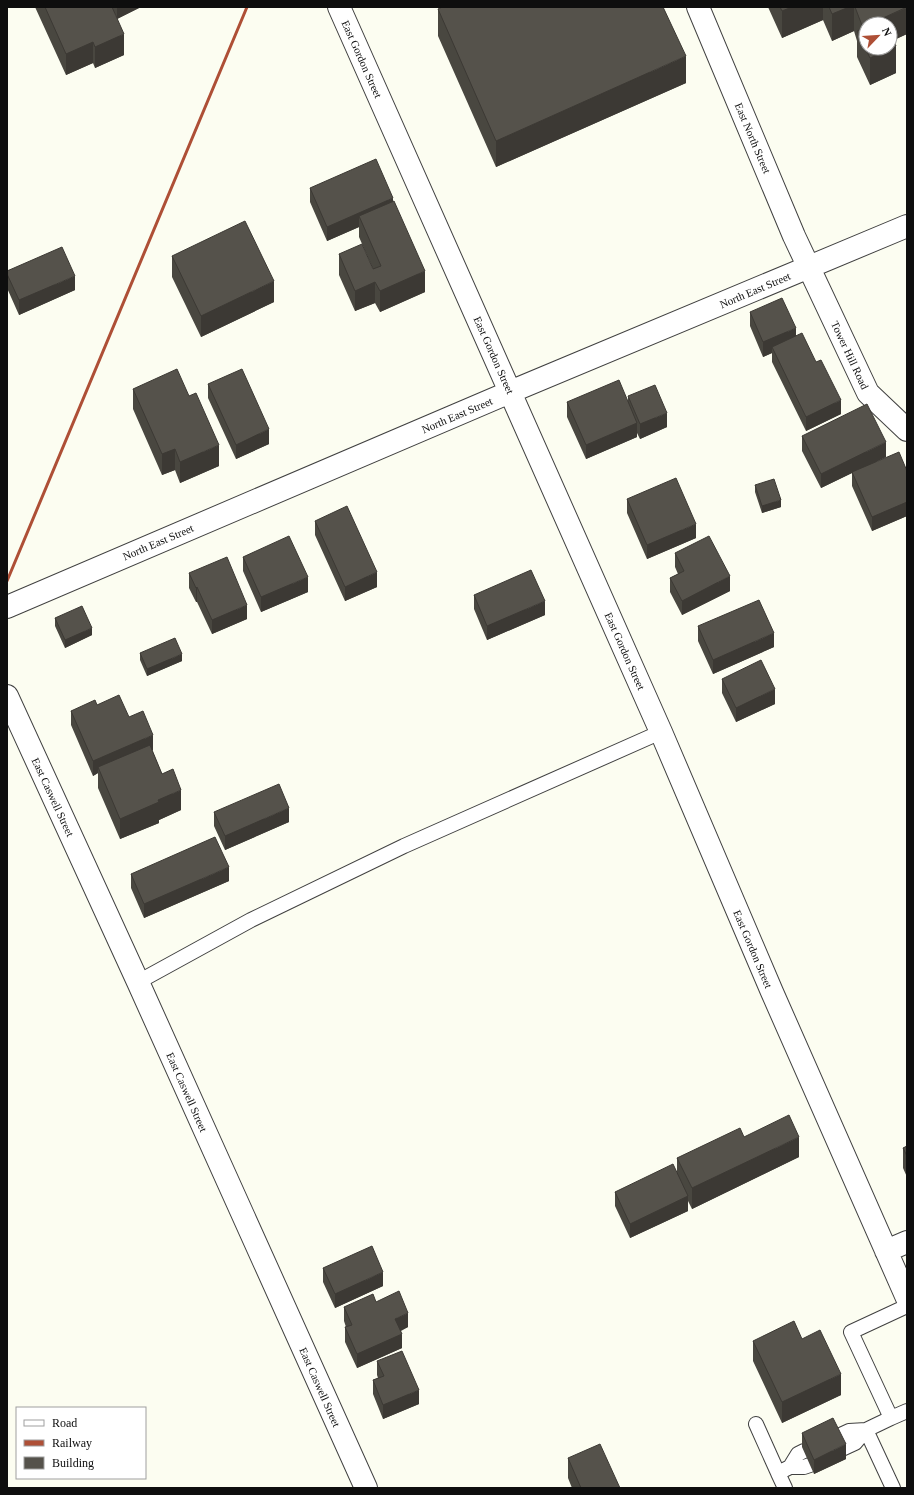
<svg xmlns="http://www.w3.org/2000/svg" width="914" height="1495" font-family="Georgia,serif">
  <rect width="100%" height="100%" fill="#fcfdf1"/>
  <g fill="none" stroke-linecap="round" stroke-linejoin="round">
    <g stroke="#414141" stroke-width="16">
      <path id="lane" d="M138,982L251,920L404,846L661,732
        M907,1306L851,1332L891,1418L907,1411
        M756,1424L778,1473
        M836,1437L849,1431L866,1430L891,1418
        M842,1449L855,1443L866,1430L893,1488
        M790,1467H804L810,1465
        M785,1488L778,1473L790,1467L798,1454L804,1451"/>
    </g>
    <g stroke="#414141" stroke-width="24">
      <path id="street" d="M339,7L661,732L772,992L907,1298
        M698,7L794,236L868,393L907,430
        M7,607L510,392L907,226
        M7,696L138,982L366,1488
        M886,1251L907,1242"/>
    </g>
    <use href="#lane" stroke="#fff" stroke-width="14"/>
    <use href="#street" stroke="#fff" stroke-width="22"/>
    <path stroke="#ae4f36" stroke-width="3" d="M7,581L247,7"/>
  </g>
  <path fill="#494740" d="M35,7H141L117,19L114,12L124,55L95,68L93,63L66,75Z
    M768,7H907V34L893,40L896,73L870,85L857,57V41L854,31L832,41L823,20L782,38Z
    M438,9L686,83L496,167L438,36Z
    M310,188L393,201L425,292L380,312L375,303L355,311L339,275V254L373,269L359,237V227L327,241L310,202Z
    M172,256L274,302L201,337L172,277Z
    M7,271L75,290L19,315L7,288Z
    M750,312L796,336L841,414L806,431L772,362V353L763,357L750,326Z
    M208,384L269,444L236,459L208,398Z
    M133,389L219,466L180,483L175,470L162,475L133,409Z
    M628,396L667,427L640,439L637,433V437L586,459L567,417V402L628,401Z
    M802,436L886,457L875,462L907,471V516L872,531L852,486V473L821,488L802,451Z
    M755,485L781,507L762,513L755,492Z
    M627,499L696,538L647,559L627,513Z
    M315,521L377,587L345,601L315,535Z
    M675,553L730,591L682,615L670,592V578L678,574L675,567Z
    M243,557L308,592L261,612L243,571Z
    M189,573L247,619L212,634L197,602H196L189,588Z
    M474,595L545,615L487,640L474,609Z
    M55,618L92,635L65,648L55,626Z
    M698,626L774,647L713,674L698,641Z
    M140,653L182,661L147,676L140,660Z
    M722,679L775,704L736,722L722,693Z
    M97,705L129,717L153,750H152L162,774L181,810L159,820V823L120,839L98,788V773L93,776L71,725V711Z
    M214,812L289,822L225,850L214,826Z
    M131,874L229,881L144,918L131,888Z
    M907,1127V1177L903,1168V1148L907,1146Z
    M744,1137L799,1157L692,1209L688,1201V1211L630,1238L615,1206V1192L677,1174V1158Z
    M323,1268L383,1286L335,1308L323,1282Z
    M376,1302L408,1327L401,1331L402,1348L357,1368L345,1342V1327H346L344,1321V1307Z
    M802,1339L841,1395L782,1423L753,1361V1341Z
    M377,1361L419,1404L383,1419L373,1394V1380L378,1378L377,1375Z
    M802,1433L846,1459L814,1474L802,1447Z
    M568,1458L620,1488H572L568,1478Z"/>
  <path fill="#3c3934" d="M117,7H141L117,19Z
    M792,7H823V20L782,38V11Z
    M849,7H854V31L832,41V14Z
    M907,8V34L890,42V24H883V18Z
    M124,34V55L95,68V47Z
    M93,42V63L66,75V54Z
    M896,46V73L870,85V58Z
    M686,56V83L496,167V141Z
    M393,198V212L359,216V227L327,241V227Z
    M425,271V292L380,312V291Z
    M75,276V290L19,315V300Z
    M274,281V302L201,337V316Z
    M375,282V303L355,311V291Z
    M796,328V343L772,347V353L763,357V342Z
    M841,400V414L806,431V417Z
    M667,413V427L640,439V424Z
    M637,423V437L586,459V445Z
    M269,429V444L236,459V445Z
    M886,442V457L853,473L852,472V473L821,488V474Z
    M219,445V466L180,483V462Z
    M175,449V470L162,475V454Z
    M781,500V507L762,513V506Z
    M907,502V516L872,531V517Z
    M696,524V538L647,559V545Z
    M377,572V587L345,601V587Z
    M730,576V591L682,615V601Z
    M308,577V592L261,612V597Z
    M197,587V602H196V588Z
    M545,601V615L487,640V626Z
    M247,605V619L212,634V620Z
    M92,628V635L65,648V640Z
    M774,633V647L713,674V660Z
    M182,654V661L147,676V669Z
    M775,689V704L736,722V708Z
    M153,735V750L100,772L98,767V773L93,776V761Z
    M181,790V810L159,820V823L120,839V819L158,800Z
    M289,808V822L225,850V836Z
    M229,867V881L144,918V904Z
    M799,1137V1157L692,1209V1188Z
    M688,1196V1211L630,1238V1224Z
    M383,1272V1286L335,1308V1294Z
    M408,1313V1327L395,1333V1319Z
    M402,1334V1348L357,1368V1354Z
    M841,1374V1395L782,1423V1402Z
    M419,1390V1404L383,1419V1405Z
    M846,1444V1459L814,1474V1460Z"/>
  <path fill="#55524b" stroke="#3c3934" d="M45,7H112L124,34L95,47L93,42L66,54Z
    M442,7H663L686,56L496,141L438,9Z
    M780,7H792L782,11Z
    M829,7H849L832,14Z
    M855,7H907L883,18L886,24H866V48H890V33L896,46L870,58L857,31L863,28Z
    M376,159L393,198L327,227L310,188Z
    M394,201L425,271L380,291L375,282L355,291L339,254L362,244L373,269L381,266L359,216Z
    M245,221L274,281L201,316L172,256Z
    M62,247L75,276L19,300L7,274V271Z
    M782,298L796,328L763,342L750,312Z
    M802,333L816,362L821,360L841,400L806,417L772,347Z
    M177,369L189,396L196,393L219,445L180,462L175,449L162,454L133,389Z
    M242,369L269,429L236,445L208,384Z
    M619,380L637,423L586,445L567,402Z
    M655,385L667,413L640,424L628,396Z
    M867,404L886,442L821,474L802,436Z
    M899,452L907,471V502L872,517L852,472Z
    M676,478L696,524L647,545L627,499Z
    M774,479L781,500L762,506L755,485Z
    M347,506L377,572L345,587L315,521Z
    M289,536L308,577L261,597L243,557Z
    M709,536L730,576L682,601L670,578L684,571L675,553Z
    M227,557L247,605L212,620L197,587L196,588L189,573Z
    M531,570L545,601L487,626L474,595Z
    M759,600L774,633L713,660L698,626Z
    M82,606L92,628L65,640L55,618Z
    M175,638L182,654L147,669L140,653Z
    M761,660L775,689L736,708L722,679Z
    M119,695L129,717L143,711L153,735L93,761L71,711L95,700L97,705Z
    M150,745L162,774L173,769L181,790L158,800L159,802L120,819L98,767Z
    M279,784L289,808L225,836L214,812Z
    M215,837L229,867L144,904L131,874Z
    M789,1115L799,1137L692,1188L677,1158L740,1128L744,1137Z
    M907,1146V1156L903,1148Z
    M673,1164L688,1196L630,1224L615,1192Z
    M372,1246L383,1272L335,1294L323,1268Z
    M399,1291L408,1313L395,1319L402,1334L357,1354L345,1327L352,1325L344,1307L373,1294L376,1302Z
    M794,1321L802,1339L820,1330L841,1374L782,1402L753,1341Z
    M402,1351L419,1390L383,1405L373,1380L384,1376L377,1361Z
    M833,1418L846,1444L814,1460L802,1433Z
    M600,1444L620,1488H581L568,1458Z"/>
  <g text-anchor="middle" stroke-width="4" stroke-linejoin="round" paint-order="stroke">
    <g font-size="11" fill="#0e0e0e" stroke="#fff">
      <text transform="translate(362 59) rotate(66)" y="4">East Gordon Street</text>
      <text transform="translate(753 138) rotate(67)" y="4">East North Street</text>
      <text transform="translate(755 290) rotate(-23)" y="4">North East Street</text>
      <text transform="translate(494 355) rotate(66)" y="4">East Gordon Street</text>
      <text transform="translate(850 355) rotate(65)" y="4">Tower Hill Road</text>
      <text transform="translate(457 415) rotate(-23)" y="4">North East Street</text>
      <text transform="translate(158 542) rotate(-23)" y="4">North East Street</text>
      <text transform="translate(625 651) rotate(66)" y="4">East Gordon Street</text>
      <text transform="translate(53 797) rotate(65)" y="4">East Caswell Street</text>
      <text transform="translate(753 949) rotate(67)" y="4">East Gordon Street</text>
      <text transform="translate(187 1092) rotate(66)" y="4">East Caswell Street</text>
      <text transform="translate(320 1387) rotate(66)" y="4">East Caswell Street</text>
    </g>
  </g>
  <rect width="914" height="1495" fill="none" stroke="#0e0e0e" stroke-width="16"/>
  <rect x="16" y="1407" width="130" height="72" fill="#ffffff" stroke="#9f9f9f"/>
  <rect x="24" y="1420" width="20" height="6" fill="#ffffff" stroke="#9f9f9f"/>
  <text x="52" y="1427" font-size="12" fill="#0e0e0e">Road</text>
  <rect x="24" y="1440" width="20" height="6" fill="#ae4f36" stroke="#9f9f9f"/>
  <text x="52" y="1447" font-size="12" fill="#0e0e0e">Railway</text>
  <rect x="24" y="1457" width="20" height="12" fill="#55524b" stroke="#9f9f9f"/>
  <text x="52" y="1467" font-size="12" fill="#0e0e0e">Building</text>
  <g transform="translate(878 36) rotate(65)"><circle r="19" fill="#ffffff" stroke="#9f9f9f"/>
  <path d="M0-3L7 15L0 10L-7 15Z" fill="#ae4f36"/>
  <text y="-6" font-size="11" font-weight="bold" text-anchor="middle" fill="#0e0e0e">N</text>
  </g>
</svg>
